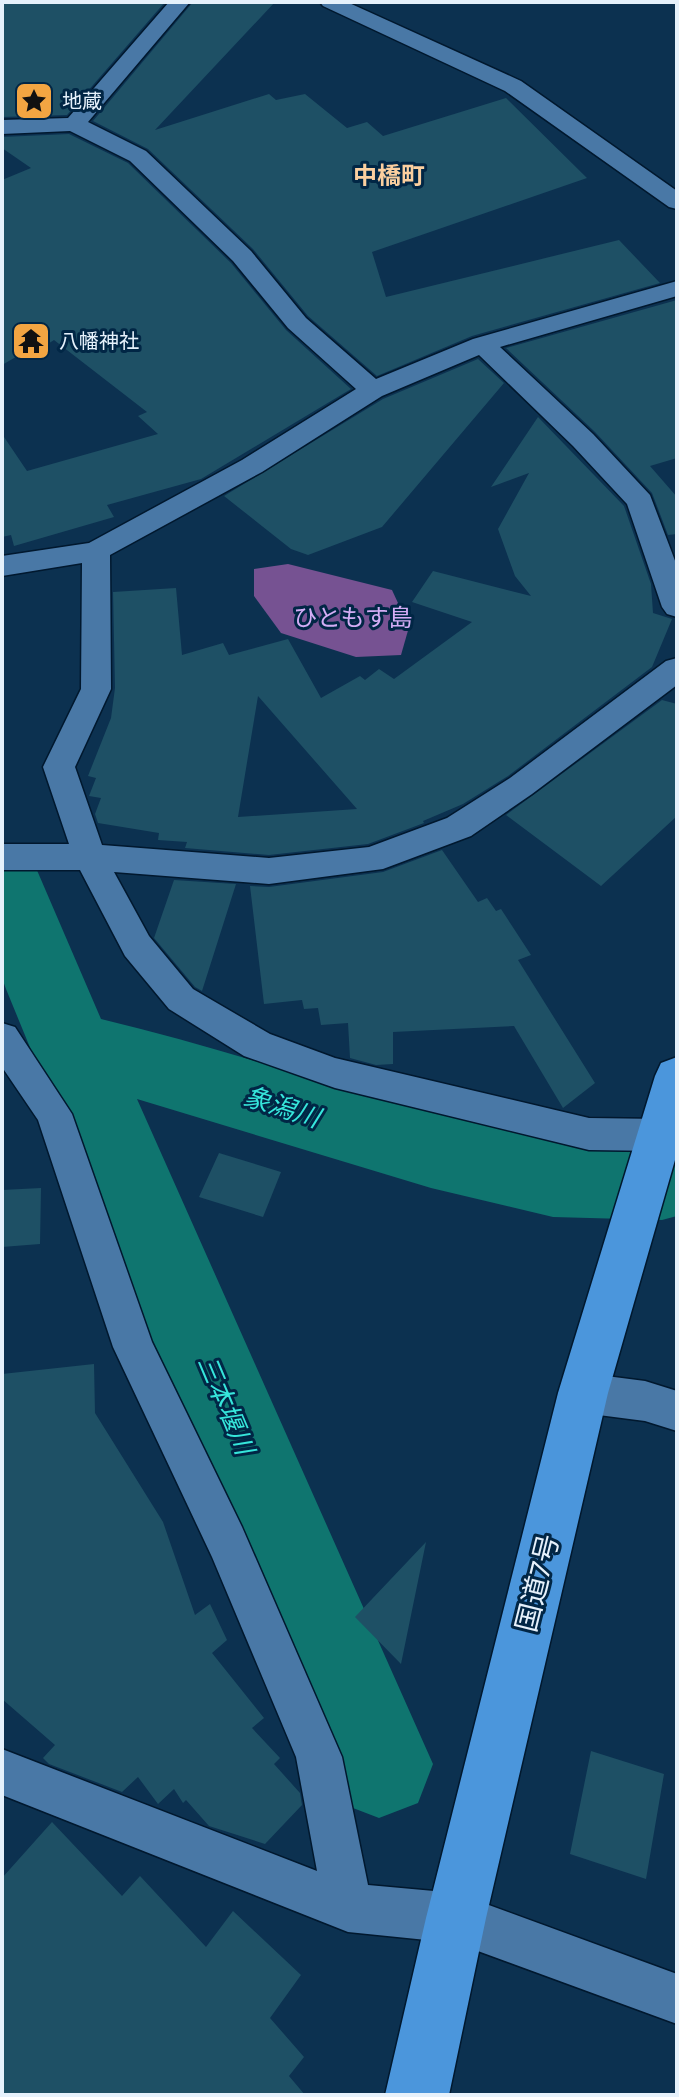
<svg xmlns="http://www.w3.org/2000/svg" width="679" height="2097" font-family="Figtree,'Noto Sans JP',sans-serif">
  <rect width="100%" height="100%" fill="#0c3150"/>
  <path fill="#765292" d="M288,564L392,590L409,627L401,655L356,657L281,633L254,596V569Z"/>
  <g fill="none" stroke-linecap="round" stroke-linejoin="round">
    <path fill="#0f756f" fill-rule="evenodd" d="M2,845L30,854L101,1019C202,1043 301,1076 401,1103C479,1124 598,1158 677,1138V1216L662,1220L553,1217L431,1188L137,1099L433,1764L418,1803L379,1818L340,1803L6,989L2,978Z"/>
  </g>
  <path fill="#1e5065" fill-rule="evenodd" d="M2,2H165L67,115L2,117Z
    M193,2H275L155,130L269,94L276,100L305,94L347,128L367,122L383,136L506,98L587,178L372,252L386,297L619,240L660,283L472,336L377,376L308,316L253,249L148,149L93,121Z
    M69,134L128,163L231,263L286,330L351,389L201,479L107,505L114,517L14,546L11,535L2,537V434L27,471L158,434L138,416L147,412L54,340L40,349L35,346L2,365V180L31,168L2,148V137Z
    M677,300V458L650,466L677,497V534L668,535L652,493L595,432L506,348Z
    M478,359L504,383L382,527L308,555L291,549L224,496L383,399Z
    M538,417L624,506L651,584L653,613L672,619L652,667L508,776L463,804L423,821L424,823L368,844L269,855L185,848L187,842L158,840L159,833L98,823L95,814L101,798L89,796L96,778L88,776L111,718L115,688L113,592L176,588L182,655L223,643L229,655L288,639L321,698L360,676L365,680L379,669L394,679L472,622L412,602L433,571L531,596L515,576L498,529L529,473L491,487ZM258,696L357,809L238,817Z
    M662,700L677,704V816L601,886L506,815Z
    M442,850L478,902L487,898L496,911L501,909L531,955L518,960L595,1083L563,1108L514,1026L393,1032V1064L376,1065L350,1058L348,1023L321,1025L318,1008L304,1009L302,1000L264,1004L250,886L269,887L383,872Z
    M174,880L236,884L202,991L195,987L154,938Z
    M219,1153L281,1172L263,1217L199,1197Z
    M41,1188L40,1244L2,1247V1190Z
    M94,1364L95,1413L163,1522L195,1615L210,1604L227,1640L212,1653L264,1718L252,1728L280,1758L274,1764L300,1793L302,1805L265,1844L209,1826L186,1800L183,1803L174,1789L158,1804L138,1777L122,1792L49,1764L43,1758L55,1745L2,1699V1374Z
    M426,1542L401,1664L355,1617Z
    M591,1751L664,1774L646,1879L570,1854Z
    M52,1822L122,1896L140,1876L206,1947L233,1911L301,1975L270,2018L304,2057L289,2076L305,2095H2V1878Z"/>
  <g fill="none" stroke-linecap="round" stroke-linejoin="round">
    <g stroke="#01182e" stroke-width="3">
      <path id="street" d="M169,2H190L88,122L146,151L251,251L306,318L376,379L473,339L677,281V296L500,347L593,434L650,495L677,566V617L667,614L662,607L627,504L573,446L479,355L382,396L262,472L110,555L111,689L75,767L102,845L269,858L369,847L447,818L510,778L666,661L677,658V685L532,794L471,836L383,869L269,884L114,872L149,936L193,989L270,1034L335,1058L589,1118L661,1119L674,1124L677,1129L674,1146L661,1151L589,1150L335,1088L244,1056L169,1009L125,956L80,870H2V844H69L43,767L81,689L82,563L2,576V556L89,543L242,460L356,389L288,328L233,261L130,161L70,131L2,134V120L68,118Z
        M320,2H347L521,81L677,191V209L669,207L505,91L323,6Z
        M2,1023L15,1027L72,1114L152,1342L242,1527L342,1757L368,1885L456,1893L677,1974V2024L456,1943L348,1932L2,1795V1749L317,1871L296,1757L212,1557L113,1347L38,1120L2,1067Z
        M583,1373L645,1381L677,1391V1431L645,1421L583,1413L568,1407L562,1393L568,1379Z"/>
    </g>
    <g stroke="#01182e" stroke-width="3">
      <path id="highway" d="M677,1057V1153L608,1393L486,1918L449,2095H385L426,1918L558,1393L655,1076L661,1063Z"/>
    </g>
    <use href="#street" fill="#4978a6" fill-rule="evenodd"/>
    <use href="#highway" fill="#4b96dc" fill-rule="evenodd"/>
  </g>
  <defs>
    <g id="sight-square" transform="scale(2)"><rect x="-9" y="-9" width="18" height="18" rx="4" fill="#f2a542" stroke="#012645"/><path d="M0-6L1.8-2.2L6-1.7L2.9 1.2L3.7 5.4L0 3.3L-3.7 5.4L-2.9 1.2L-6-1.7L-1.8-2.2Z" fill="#111"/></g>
    <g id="temple-square" transform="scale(2)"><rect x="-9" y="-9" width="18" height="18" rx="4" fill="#f2a542" stroke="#012645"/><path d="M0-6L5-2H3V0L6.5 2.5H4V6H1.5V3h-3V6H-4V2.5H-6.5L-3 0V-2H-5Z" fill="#111"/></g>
  </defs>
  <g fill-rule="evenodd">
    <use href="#sight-square" x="34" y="101"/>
    <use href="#temple-square" x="31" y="341"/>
  </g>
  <g text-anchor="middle" stroke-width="6" stroke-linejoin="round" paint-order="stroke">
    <g font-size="20" fill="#e6f1fb" stroke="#012645" text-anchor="start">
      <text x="62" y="108">地蔵</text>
      <text x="59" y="348">八幡神社</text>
    </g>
    <g font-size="24" font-weight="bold" fill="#fbcf9f" stroke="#012645">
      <text x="389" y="184">中橋町</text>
    </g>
    <g font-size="24" fill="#d4adf5" stroke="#012645">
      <text x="353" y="626">ひともす島</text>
    </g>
    <g font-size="26" font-style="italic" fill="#36e6db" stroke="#012645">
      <text transform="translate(282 1107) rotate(18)" y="9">象潟川</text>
      <text transform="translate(226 1405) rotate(67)" y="9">三本堰川</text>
    </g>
    <g font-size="28" fill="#e6f1fb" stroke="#012645">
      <text transform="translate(537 1583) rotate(-76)" y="10">国道7号</text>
    </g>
  </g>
  <rect width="679" height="2097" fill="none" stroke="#e6f1fb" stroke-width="8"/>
</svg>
